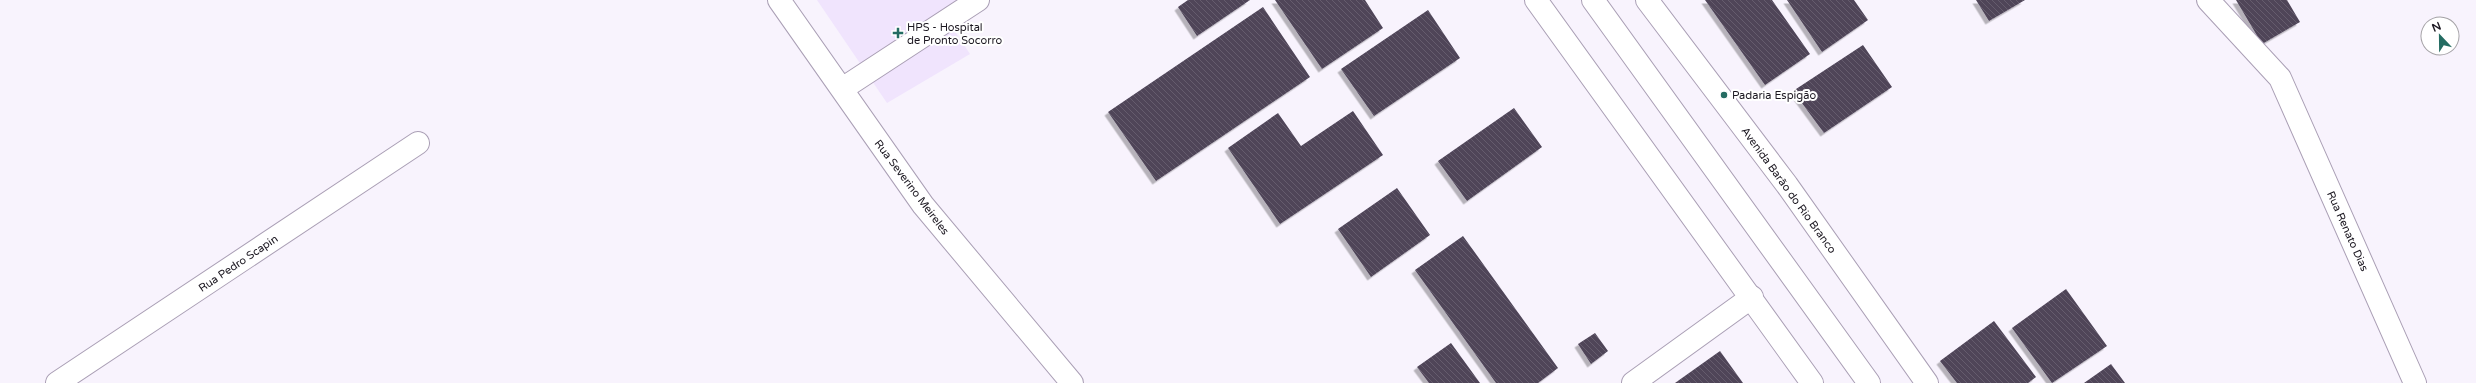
<svg xmlns="http://www.w3.org/2000/svg" width="2476" height="383" font-family="'Varela Round',sans-serif">
  <defs>
    <pattern id="building-back-hatch" width="6" height="6" patternUnits="userSpaceOnUse"><rect width="6" height="6" fill="#4f4559"/><path d="M-1 5l2 2M0 0l6 6M5-1l2 2" fill="none" stroke="#655c6d"/></pattern>
    <filter id="shadow"><feDropShadow dx="-3.5" dy="3.5" stdDeviation="0" flood-color="#0004"/></filter>
  </defs>
  <rect width="100%" height="100%" fill="#f8f3fd"/>
  <path fill="#f0e4fd" d="M817,0H959L942,12L970,54L887,103Z"/>
  <path fill="url(#building-back-hatch)" filter="url(#shadow)" d="M1188,0H1250L1197,36L1178,7Z
    M1275,0H1365L1383,28L1322,69Z
    M1705,0H1772L1810,54L1765,85Z
    M1787,0H1854L1868,20L1822,52Z
    M1976,0H2025L1989,21Z
    M2236,0H2287L2300,22L2262,44Z
    M1263,7L1310,77L1156,181L1108,112Z
    M1428,10L1460,58L1374,116L1341,69Z
    M1863,45L1892,87L1824,133L1793,91Z
    M1514,108L1542,147L1467,201L1438,161Z
    M1353,111L1383,155L1280,224L1228,148L1278,113L1301,146Z
    M1397,188L1430,235L1371,277L1338,229Z
    M1463,236L1558,368L1538,383H1496L1415,270Z
    M2066,289L2107,346L2052,383L2012,328Z
    M1994,321L2036,377L2028,383H1957L1940,361Z
    M1595,333L1608,351L1591,364L1578,344Z
    M1451,343L1480,383H1429L1417,367Z
    M1720,351L1743,383H1675Z
    M2111,364L2125,383H2084Z"/>
  <g fill="none" stroke-linecap="round" stroke-linejoin="round">
    <g stroke="#aa9fb5" stroke-width="24">
      <path id="minor" d="M779,0L923,205L1072,383
        M1593,0L1869,383
        M2208,0L2280,78L2415,383
        M842,89L978,0
        M57,383L418,143
        M1633,383L1752,297"/>
    </g>
    <g stroke="#aa9fb5" stroke-width="24">
      <path id="major" d="M1536,0L1812,383
        M1647,0L1787,185L1927,383"/>
    </g>
    <use href="#minor" stroke="#fff" stroke-width="22"/>
    <use href="#major" stroke="#fff" stroke-width="22"/>
  </g>
  <g fill="#246c62" stroke="#fff" stroke-width="1.5">
    <path d="M896 27h4v4h4v4h-4v4h-4v-4h-4v-4h4z"/>
    <circle cx="1724" cy="95" r="4"/>
  </g>
  <g text-anchor="middle" stroke-width="4" stroke-linejoin="round" paint-order="stroke">
    <g font-size="11" fill="#1b1720" stroke="#fff" text-anchor="start">
      <text x="907" y="31">HPS - Hospital<tspan x="907" dy="13">de Pronto Socorro</tspan></text>
      <text x="1732" y="99">Padaria Espigão</text>
    </g>
    <g font-size="11" fill="#1b1720" stroke="#fff">
      <text transform="translate(912 187) rotate(53)" y="4">Rua Severino Meireles</text>
      <text transform="translate(1789 190) rotate(54)" y="4">Avenida Barão do Rio Branco</text>
      <text transform="translate(2348 231) rotate(66)" y="4">Rua Renato Dias</text>
      <text transform="translate(238 263) rotate(-34)" y="4">Rua Pedro Scapin</text>
    </g>
  </g>
  <g transform="translate(2440 36) rotate(338)"><circle r="19" fill="#ffffff" stroke="#a4a2a6"/>
  <path d="M0-3L7 15L0 10L-7 15Z" fill="#246c62"/>
  <text y="-6" font-size="11" font-weight="bold" text-anchor="middle" fill="#1b1720">N</text>
  </g>
</svg>
